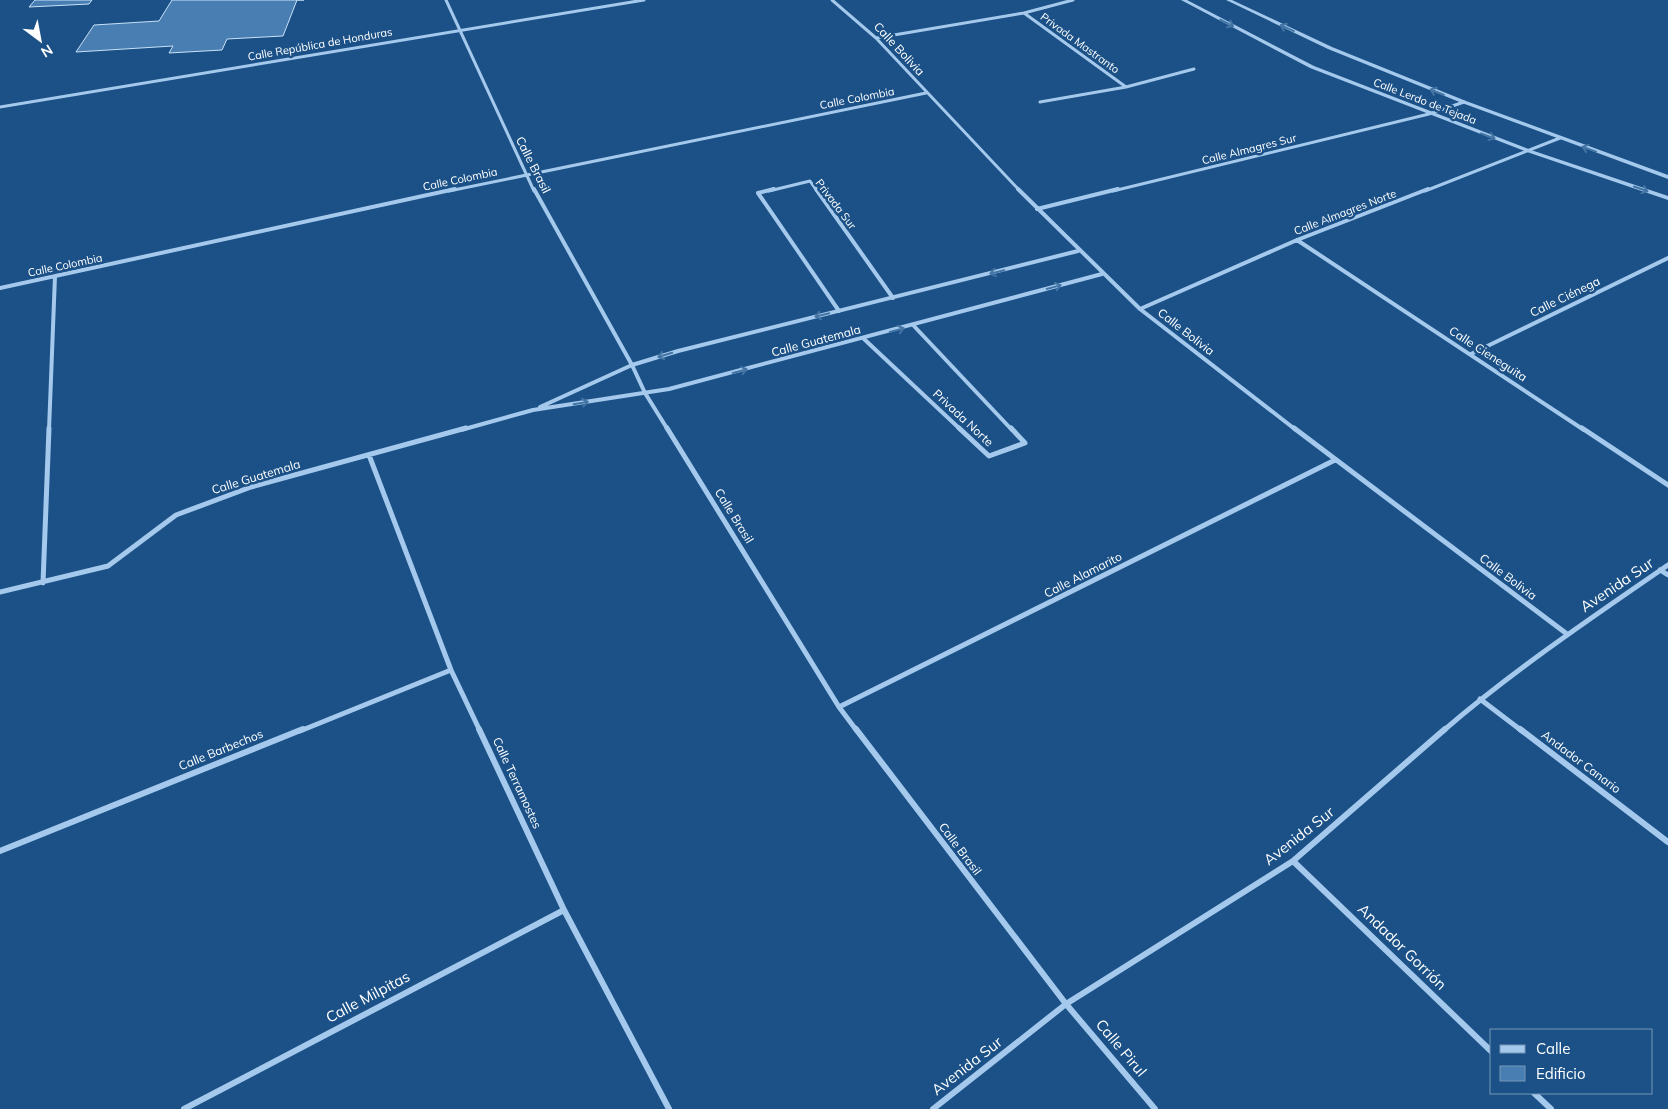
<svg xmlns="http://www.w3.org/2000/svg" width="1668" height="1109" font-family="Mulish,sans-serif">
  <rect width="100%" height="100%" fill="#1b5187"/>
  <path fill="#487eb2" stroke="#c9e1f9" d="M35,0H92L89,4L29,7Z
    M172,0H304H297L283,36L227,39L222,50L169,53L173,46L76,52L94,25L159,21Z"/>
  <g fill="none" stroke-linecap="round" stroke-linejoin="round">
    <path stroke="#a4c9ec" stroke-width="3" d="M446,0L534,191
      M832,0L876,38L1020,191
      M1024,13L1126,87
      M876,38L1024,13L1073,0
      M1040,102L1126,87L1194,69
      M0,107L644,0
      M449,191L926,93
      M769,191L810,181L817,191
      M1113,191L1429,114L1464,102
      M1425,191L1560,138"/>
    <path stroke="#a4c9ec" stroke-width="4" d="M534,189L632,365L645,393L668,430
      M774,189L758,193L839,311
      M816,189L893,298
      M1018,189L1140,309L1296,430
      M1037,209L1118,189
      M1297,240L1584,430
      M0,288L455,189
      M1140,309L1297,240L1428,189
      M913,325L1012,430
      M864,339L961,430
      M1471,354L1668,258
      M540,407L632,365L678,351L1078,251
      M49,430L55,276
      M461,430L533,410L669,389L1102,274"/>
    <path stroke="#a4c9ec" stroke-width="5" d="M667,428L839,707L857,731
      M959,428L989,456L1025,443L1011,428
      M1294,428L1567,634
      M1582,428L1668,485
      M369,455L451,670L480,731
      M1660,570L1668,575
      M43,583L49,428
      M0,592L108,566L176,515L251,487L466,428
      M1480,699L1522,731
      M839,707L1335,460
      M300,731L451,670
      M1443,731C1514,670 1591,618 1668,565"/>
    <path stroke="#a4c9ec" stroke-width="6" d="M479,729L564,910L669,1109
      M856,729L1066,1004L1155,1109
      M1520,729L1668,842
      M0,851L303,729
      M1293,861L1492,1052
      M1534,1093L1551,1109
      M184,1109L564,910
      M933,1109L1066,1004L1293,861L1445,729"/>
    <path fill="#a4c9ec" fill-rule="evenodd" d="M1181,0H1187L1314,66L1531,150L1668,196V200L1527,152L1310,68Z
      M1226,0H1232L1332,47L1466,101L1668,175V179L1462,103L1328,49Z"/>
  </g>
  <defs><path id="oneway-shaft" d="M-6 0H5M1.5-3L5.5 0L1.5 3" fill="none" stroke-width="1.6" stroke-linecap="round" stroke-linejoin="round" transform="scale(1.25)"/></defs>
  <g stroke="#4475a5">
    <use href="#oneway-shaft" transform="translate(1227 23) rotate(27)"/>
    <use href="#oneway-shaft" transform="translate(1287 28) rotate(-155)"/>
    <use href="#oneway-shaft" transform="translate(1437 92) rotate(-158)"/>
    <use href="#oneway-shaft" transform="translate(1488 136) rotate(20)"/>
    <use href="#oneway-shaft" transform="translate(1589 149) rotate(-160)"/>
    <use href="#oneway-shaft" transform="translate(1641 189) rotate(19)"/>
    <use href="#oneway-shaft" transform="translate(997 272) rotate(166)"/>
    <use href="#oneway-shaft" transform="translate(1054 287) rotate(-15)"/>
    <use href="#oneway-shaft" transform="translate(822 315) rotate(166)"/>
    <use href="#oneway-shaft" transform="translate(897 330) rotate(-15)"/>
    <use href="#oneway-shaft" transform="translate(665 355) rotate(163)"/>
    <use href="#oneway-shaft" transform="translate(740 371) rotate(-15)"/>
    <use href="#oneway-shaft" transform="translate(581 403) rotate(-9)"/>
  </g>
  <g text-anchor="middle" stroke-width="5" stroke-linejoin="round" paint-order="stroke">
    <g font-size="11" fill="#fff" stroke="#1b5187">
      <text transform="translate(1080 43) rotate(36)" y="4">Privada Mastranto</text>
      <text transform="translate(320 44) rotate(-10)" y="4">Calle República de Honduras</text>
      <text transform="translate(857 98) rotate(-11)" y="4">Calle Colombia</text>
      <text transform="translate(1425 101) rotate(21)" y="4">Calle Lerdo de Tejada</text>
      <text transform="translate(1249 149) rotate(-14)" y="4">Calle Almagres Sur</text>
      <text transform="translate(460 179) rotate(-12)" y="4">Calle Colombia</text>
      <text transform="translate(836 204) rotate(53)" y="4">Privada Sur</text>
      <text transform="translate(1345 212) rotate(-21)" y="4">Calle Almagres Norte</text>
      <text transform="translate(65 265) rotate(-12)" y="4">Calle Colombia</text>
    </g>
    <g font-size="12" fill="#fff" stroke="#1b5187">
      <text transform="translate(899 49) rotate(47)" y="4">Calle Bolivia</text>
      <text transform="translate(533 165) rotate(63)" y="4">Calle Brasil</text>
      <text transform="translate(1565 297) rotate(-26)" y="4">Calle Ciénega</text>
      <text transform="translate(1186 332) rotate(38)" y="4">Calle Bolivia</text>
      <text transform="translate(816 341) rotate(-15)" y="4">Calle Guatemala</text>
      <text transform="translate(1488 354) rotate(33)" y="4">Calle Cieneguita</text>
      <text transform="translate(963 418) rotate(43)" y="4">Privada Norte</text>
      <text transform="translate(256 477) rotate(-17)" y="4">Calle Guatemala</text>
      <text transform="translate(734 516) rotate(58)" y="4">Calle Brasil</text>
      <text transform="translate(1083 575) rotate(-27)" y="4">Calle Alamarito</text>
      <text transform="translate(1508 577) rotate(37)" y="4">Calle Bolivia</text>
      <text transform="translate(221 750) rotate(-22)" y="4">Calle Barbechos</text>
      <text transform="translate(1581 762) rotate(37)" y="4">Andador Canario</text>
      <text transform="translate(517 783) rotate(65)" y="4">Calle Terramostes</text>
      <text transform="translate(960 849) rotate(53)" y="4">Calle Brasil</text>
    </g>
    <g font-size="15" fill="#fff" stroke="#1b5187">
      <text transform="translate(1617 585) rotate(-34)" y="5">Avenida Sur</text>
      <text transform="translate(1299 836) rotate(-38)" y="5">Avenida Sur</text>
      <text transform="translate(1402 947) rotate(44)" y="5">Andador Gorrión</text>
      <text transform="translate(368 997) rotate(-28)" y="5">Calle Milpitas</text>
      <text transform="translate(1121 1048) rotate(50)" y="5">Calle Pirul</text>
      <text transform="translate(967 1066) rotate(-38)" y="5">Avenida Sur</text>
    </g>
  </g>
  <rect x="1490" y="1029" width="162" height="65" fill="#1b5187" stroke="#7697b7"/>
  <rect x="1500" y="1045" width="25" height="8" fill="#a4c9ec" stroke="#7697b7"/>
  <text x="1536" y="1054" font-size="15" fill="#ffffff">Calle</text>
  <rect x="1500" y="1066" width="25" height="15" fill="#487eb2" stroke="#7697b7"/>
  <text x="1536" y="1079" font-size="15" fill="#ffffff">Edificio</text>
  <g transform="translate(40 40) rotate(148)" stroke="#1b5187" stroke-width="4" paint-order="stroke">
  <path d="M0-4L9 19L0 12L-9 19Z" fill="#ffffff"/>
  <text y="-8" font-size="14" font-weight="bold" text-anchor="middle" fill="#ffffff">N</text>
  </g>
</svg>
